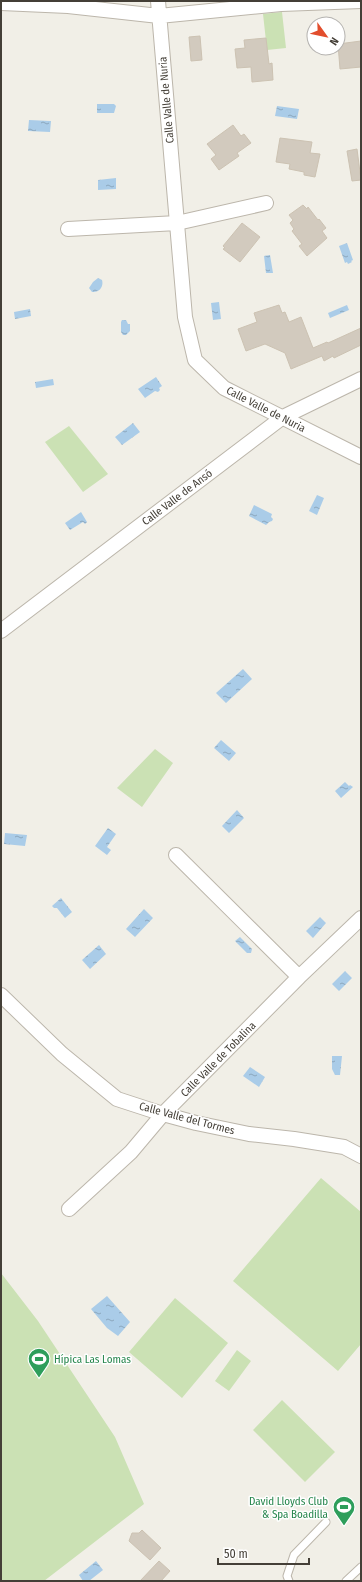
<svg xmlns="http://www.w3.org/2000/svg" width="362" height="1582" font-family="'Fira Sans Condensed',sans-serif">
  <defs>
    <pattern id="water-ripples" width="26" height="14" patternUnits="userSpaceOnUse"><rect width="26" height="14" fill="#aacce8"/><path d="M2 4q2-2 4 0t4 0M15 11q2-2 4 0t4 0" fill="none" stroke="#8ca7bd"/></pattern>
  </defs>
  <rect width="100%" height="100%" fill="#f1efe7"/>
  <path fill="#cbe1b4" d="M282,12L286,48L267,50L263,14Z
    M69,426L108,474L83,492L45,442Z
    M155,749L173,763L142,807L117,788Z
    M321,1178L361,1212V1344L338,1371L233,1281Z
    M1,1273L38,1321L115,1437L144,1504L44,1581H1Z
    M175,1298L228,1343L182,1398L129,1352Z
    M237,1350L251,1361L229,1391L215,1381Z
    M282,1400L335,1452L305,1482L253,1430Z"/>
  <path fill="url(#water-ripples)" d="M97,104H114L116,106L114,113H97Z
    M277,106L299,109L297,119L275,116Z
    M29,120L51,121L50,132L28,131Z
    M116,178V189L98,190V180Z
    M347,243L353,260L351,261L352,262L348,264L347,262L345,263L339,246Z
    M270,255L273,273H266L264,256Z
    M98,278L102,280C104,287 99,293 92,292L89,288L93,282Z
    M219,302L221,319L213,320L211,303Z
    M347,305L349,310L330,318L328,313Z
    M30,309L31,316L15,319L14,312Z
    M122,320H126L128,324H130V331L126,335H123L121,332V322Z
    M156,377L162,386L159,388L160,390L158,392L155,391L145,398L138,389Z
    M53,379L54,385L36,388L35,382Z
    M133,423L140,432L122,445L115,437Z
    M317,495L324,498L317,515L309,511Z
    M254,505L272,514L271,517L273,519L272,521L269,522L266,525L249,516Z
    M81,512L87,522L85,524L83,522L70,530L65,523Z
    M243,669L252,679L226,703L216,693Z
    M221,740L236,753L229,761L214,748Z
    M345,782L349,786L350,785L353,787L341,798L335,791Z
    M237,810L244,818L229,833L222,826Z
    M108,828L116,834L107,847L111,850L107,855L95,846Z
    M5,833L27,835L25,846L4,844Z
    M61,898L72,912L65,918L57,908H54L52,906Z
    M144,909L153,918L135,937L126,929Z
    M320,917L326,923L313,938L306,931Z
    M240,937L252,949L251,953H247L235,941Z
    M99,945L106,954L90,969L82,960Z
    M345,971L352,978L339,991L332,984Z
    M332,1056H342L340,1075H335L332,1069Z
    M250,1067L265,1077L259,1087L243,1076Z
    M107,1296L130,1322L118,1336L107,1328L91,1309Z
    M96,1561L103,1570L89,1581H83L79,1575Z"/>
  <path fill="#d2cabe" stroke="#ccc2b2" d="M200,36L202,60L191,61L189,37Z
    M266,38L269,64L272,63L273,80L252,82L251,67L237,68L235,49L245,48L244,40Z
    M361,41V67L340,69L338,44Z
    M233,125L241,136L244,134L251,143L237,153L239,156L219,170L211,159L216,155L207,144Z
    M280,138L312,142L310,153L320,154L315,177L304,175V172L289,169L290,164L276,162Z
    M357,149L361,180L352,181L347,151Z
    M303,205L307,209L308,207L318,220L319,219L326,228L322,231L327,238L307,256L299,246L302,244L292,231L294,229L290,223L293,220L289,215Z
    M242,223L260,237L240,262L223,249L225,248L223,246Z
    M279,305L282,313L285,312L289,322L301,317L313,348L327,342L328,343L361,328V345L334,358L333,356L324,361L322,356L291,369L285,353L265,344L246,351L238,329L257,322L254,313Z
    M142,1530L161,1548L150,1560L129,1541L132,1533H139Z
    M159,1561L170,1571L161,1581H140Z"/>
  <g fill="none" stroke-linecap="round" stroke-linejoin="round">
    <g stroke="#bcb6ab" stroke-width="9">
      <path id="service" d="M289,1581L287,1576L294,1555L326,1522
        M346,1581L361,1567"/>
    </g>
    <g stroke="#bcb6ab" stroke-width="16">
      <path id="minor" d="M158,1L185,317L195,360L224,388L361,457
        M1,3L68,6L159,16L281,4L361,1
        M68,229L177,223L266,203
        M1,631L283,417L361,379
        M176,855L299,977
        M1,995L62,1054L117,1099L163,1114L196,1123L249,1134L294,1139L344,1147L361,1156
        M69,1209L131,1152L163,1114L299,977L361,918"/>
    </g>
    <use href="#service" stroke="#fff" stroke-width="7"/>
    <use href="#minor" stroke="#fff" stroke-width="14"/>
  </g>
  <defs>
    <g id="stadium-pin" transform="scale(1.15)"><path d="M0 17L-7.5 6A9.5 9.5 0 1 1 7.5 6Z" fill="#2e9e5b" stroke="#fff"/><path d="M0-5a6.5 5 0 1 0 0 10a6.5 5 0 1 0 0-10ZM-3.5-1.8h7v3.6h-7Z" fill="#fff"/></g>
  </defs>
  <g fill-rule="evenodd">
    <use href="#stadium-pin" x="39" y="1359"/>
    <use href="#stadium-pin" x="344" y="1507"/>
  </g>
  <g text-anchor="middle" stroke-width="3" stroke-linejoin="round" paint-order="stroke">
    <g font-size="11" fill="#443f37" stroke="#fff">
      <text transform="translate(166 100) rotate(-95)" y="4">Calle Valle de Nuria</text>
      <text transform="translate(266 409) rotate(27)" y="4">Calle Valle de Nuria</text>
      <text transform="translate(177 497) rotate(-37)" y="4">Calle Valle de Ansó</text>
      <text transform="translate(218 1059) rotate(-45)" y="4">Calle Valle de Tobalina</text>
      <text transform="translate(187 1118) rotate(15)" y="4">Calle Valle del Tormes</text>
    </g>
    <g font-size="11" fill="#27864d" stroke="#fff" text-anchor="start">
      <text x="54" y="1363">Hípica Las Lomas</text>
      <text x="328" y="1505" text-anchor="end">David Lloyds Club<tspan x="328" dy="13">&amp; Spa Boadilla</tspan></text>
    </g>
  </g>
  <rect width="362" height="1582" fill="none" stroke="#443f37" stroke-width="4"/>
  <g transform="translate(326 36) rotate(123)"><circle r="19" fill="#ffffff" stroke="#b4b2af"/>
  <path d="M0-3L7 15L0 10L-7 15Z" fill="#e24e2d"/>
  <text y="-6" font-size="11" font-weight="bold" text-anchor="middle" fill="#443f37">N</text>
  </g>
  <path d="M218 1558v6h91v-6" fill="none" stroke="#443f37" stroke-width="2"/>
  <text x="224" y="1558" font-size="12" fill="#443f37" stroke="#ffffff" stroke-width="3" paint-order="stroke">50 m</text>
</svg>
